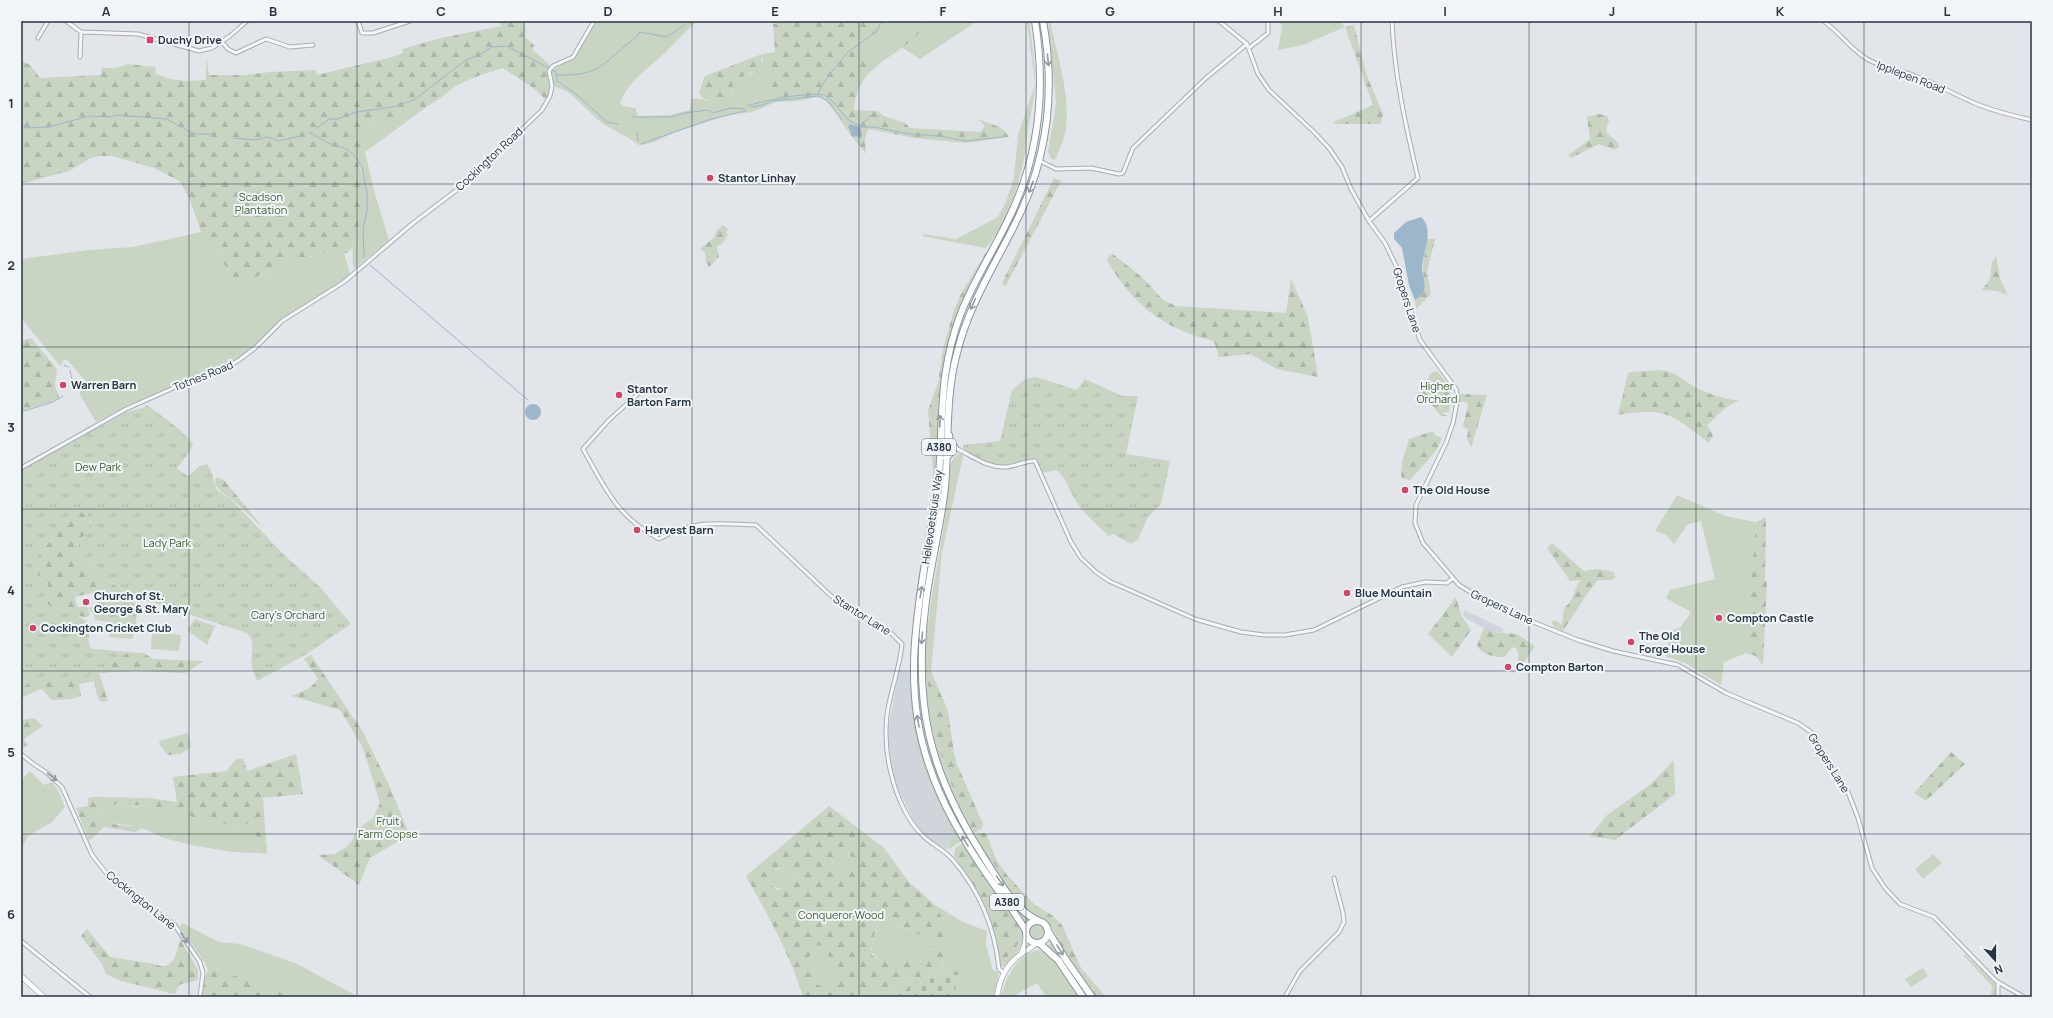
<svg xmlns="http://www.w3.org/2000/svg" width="2053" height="1018" font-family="Manrope,sans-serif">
  <defs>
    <pattern id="forest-firs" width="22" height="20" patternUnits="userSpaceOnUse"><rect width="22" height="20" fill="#c9d4c3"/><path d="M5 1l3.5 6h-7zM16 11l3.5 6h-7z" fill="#adb7a9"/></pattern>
    <pattern id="cemetery-stones" width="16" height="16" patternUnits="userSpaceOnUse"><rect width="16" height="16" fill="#c9d4c3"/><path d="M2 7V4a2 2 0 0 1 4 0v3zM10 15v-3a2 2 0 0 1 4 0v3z" fill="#adb7a9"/></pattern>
    <pattern id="park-tufts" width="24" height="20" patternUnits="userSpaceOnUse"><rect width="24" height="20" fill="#c9d4c3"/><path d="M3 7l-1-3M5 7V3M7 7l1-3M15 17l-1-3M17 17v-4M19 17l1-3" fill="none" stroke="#adb7a9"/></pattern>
  </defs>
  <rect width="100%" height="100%" fill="#e2e6ea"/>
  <path fill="#d0d5dc" d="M1464,610L1500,627L1504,629L1502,632H1492L1467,619L1463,615Z
    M899,671L910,672L913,727L921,762L931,788L954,835L947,844L948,848L945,850L925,836L915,823L897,787L893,773L888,741L889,724Z"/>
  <path fill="#c9d4c3" d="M596,21H697C686,31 676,42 666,52C648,69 629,80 620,103L623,106L635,108L638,116L670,115L690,110L691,99C707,97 717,107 731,102L732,85L738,78L753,73L763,61L762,54L775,52C769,77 770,78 776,102L752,112L732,114L673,133L652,143L639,145C629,137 618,133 607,126C588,115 576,91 553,86L551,71L574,58Z
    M882,21H922L915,26L911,35L870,62L859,44L876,32Z
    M932,21H976V22L920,59L901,47C912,39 920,29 932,21Z
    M1027,21H1030V25C1032,44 1035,64 1035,83C1035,96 1032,107 1030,119C1027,130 1027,142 1025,153C1020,184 1007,224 986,248L922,236L924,234L956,239L998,217L1006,202L1014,177L1018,135L1035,84Z
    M1048,21H1050C1057,56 1070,91 1066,128C1065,138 1059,150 1055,160L1051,159L1048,152L1056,103Z
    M1279,21H1340L1345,27L1303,45L1278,50L1282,26Z
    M432,103L365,152L375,194L389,240L354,269C346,237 370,208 363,176C362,169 357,162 354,156H359L365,152L361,133L365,123L405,115Z
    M201,232L239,285L280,265L330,251L338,254L344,253L350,274L339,283L287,315L249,351L225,366L130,404L96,422L79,393L89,385L67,360H64L60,366L21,318V259L89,250L133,247Z
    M944,447H946V466L928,590L921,663L929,739L969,836L966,838C935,782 917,729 918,664C918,637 924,610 928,583C935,537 943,493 944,447Z
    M958,454H962L963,456L942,553L931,671L928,672V685L934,703L939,749L952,785L974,833L973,834C939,776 922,709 926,642C930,598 940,555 946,511C948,496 945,461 958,454Z
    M1677,495L1725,516L1756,522L1746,653L1724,662L1721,685L1685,663L1665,656L1672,630L1680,628L1691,612L1666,598L1670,590L1715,579L1701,521L1688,524L1674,544L1666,535L1655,531Z
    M915,611L913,634L921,742L962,840L950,849L947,844L954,835C936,801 919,765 913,727C908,688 912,649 915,611Z
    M111,622L134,625L133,639L109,637Z
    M152,632L181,635L179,651L151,649Z
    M30,771L44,785L52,782L58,790L65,807L52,822L28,836L21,850V780Z
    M103,804L127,805L135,807L146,805L158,810H169L185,812L199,819L229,823L242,825L254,822L259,853L233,852L191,845L164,838L138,826L108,823L101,819L97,814V806Z
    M976,835L1023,905L1029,912L1046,921C1042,920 1038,920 1034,918C1016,907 986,856 974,836Z
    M970,839L1020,912L1032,922L1027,927L968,840Z
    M963,843H964L1021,927C1022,930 1024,935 1024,939C1022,948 1010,962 1003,967L1001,966L1021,940C1024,922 998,896 988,882C979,870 971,856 963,843Z
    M842,847L849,852L854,864L849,875L842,878L834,872L831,864L839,850Z
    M1933,854L1942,863L1923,879L1915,869Z
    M784,867L789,868L798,879C790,893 777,892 768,880L771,872Z
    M935,905L963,922L987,931L986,944L992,968L994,971L999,972L994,997H956L955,991L961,971C938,976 916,984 894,994V997H865L872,992L940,971V968L944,964L923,962L912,957L898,960H880L871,952L879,915L892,916V923C914,934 930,937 954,939Z
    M182,923L219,942L240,944L295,963L359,997H291L264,985L212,968L205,963L180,927Z
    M1028 932a8 8 0 1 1 16 0a8 8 0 1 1-16 0Z
    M1052,942L1089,997H1086L1060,961L1047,946Z
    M820,945L827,950L832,971L839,982L828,990L817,984L809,958L814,947Z
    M1039,950L1051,957L1080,997H1046L1037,983L1012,997H1001C1005,978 1018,953 1039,950Z
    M1923,968L1928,976L1911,987L1905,979Z"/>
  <path fill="url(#forest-firs)" fill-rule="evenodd" d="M499,21H524L526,30L524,36L534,45L533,50L550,65C546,77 553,87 546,100L536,90L503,68C487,72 471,78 456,86C447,92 440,99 431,104C410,115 388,120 365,123L361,133L365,152L359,156L354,157C374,187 361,216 352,248L347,253L338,254L330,251L280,265L239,285L201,232L191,203L181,182L154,168L112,156H101L91,158L69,171L21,184V63L24,62L30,65L40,78L101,75L102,68H116L128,64L155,67L156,74L170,79L186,81L206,80V56L209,75H245L270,72L316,70L317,75L392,57L403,53L402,49L441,38L501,26Z
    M789,21H882L876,32L859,44L870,62L911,35L915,26L922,21H932C924,26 920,32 914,38C889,61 857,68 854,110L877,111L884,116L905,123L910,128L980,132L985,126L978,119L1002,128L1009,137L966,143L914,138L868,129L865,139L866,154L847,130L833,109L824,99L816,97L798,101L776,102L771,86L770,72L775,52L773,24Z
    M1354,25L1367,76L1383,114L1381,124H1335L1334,122L1373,105L1345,27Z
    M762,54L761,67C742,80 730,74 731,102L722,105L702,98L699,92L705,76Z
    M1599,114L1607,116L1609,121L1606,128L1607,133L1618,143L1619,147L1614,150L1599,144L1571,158L1568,155L1590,139L1587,117Z
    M1054,178L1061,181L1005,287L1002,283Z
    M723,225L729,230L726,232L728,235L722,244L717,246L719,257L709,267L706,262L705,253L700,249L714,237L717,230Z
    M1427,239H1435L1427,272L1431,294L1416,309L1415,300L1424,289L1423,264Z
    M986,252L987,255L967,298L940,394L936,499L917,600H915L932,490L933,472L928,410L938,383L943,349L954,310L961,294Z
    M1113,254L1144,279L1163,300L1176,306L1286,313L1291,279L1308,317L1318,377L1277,369L1250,354L1219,357L1214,341C1163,329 1134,305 1107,261L1109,256Z
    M1996,256L2000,278L2008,296L1997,291L1982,290L1990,279L1992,262Z
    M31,338L57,369L55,386L60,399L21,411V341Z
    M1658,370C1673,370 1679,377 1691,385C1700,391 1729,401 1739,400L1728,406L1707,425L1713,435L1709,443C1672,414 1666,407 1618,415L1628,373L1631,372Z
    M1436,371C1451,384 1452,392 1449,412H1444V415L1448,416H1441L1433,406L1412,391L1417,394L1423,390L1421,384L1428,379L1431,373Z
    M1461,394L1487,395L1471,448L1467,438L1468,430L1463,426L1468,404L1467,402H1460Z
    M1433,431L1435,435L1442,438L1436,451L1410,480L1401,478L1402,463L1409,439Z
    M216,477L224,480L264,529L232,499L221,492L215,484Z
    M78,510L88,516L92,526C81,540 72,544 82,563L132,597L120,598L104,587L102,596L98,598L92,593L75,597L77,607L87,606L90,614L88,617C79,618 59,608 48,605V584L38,575V557L55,534Z
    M1766,517L1765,581H1767L1763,666L1756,656L1746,653L1756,522Z
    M1552,543L1584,571L1597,569L1614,572L1615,578L1611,580H1598L1587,594L1563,631L1554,627L1551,622L1555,620L1562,625L1564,608C1575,600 1573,589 1581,580L1570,581L1547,548Z
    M1456,597L1461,615L1471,630L1452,657L1428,634Z
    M1484,628L1492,632L1517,634L1535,646L1521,667L1518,664V653L1516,647L1512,648L1504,657C1494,657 1481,655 1477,645Z
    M92,651L144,653L153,659L204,661L185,673L137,671L99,673L108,701L101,702L98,698L94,681L79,684L81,696L71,699L52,700L43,690L41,689L21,698V669Z
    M311,655L363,732L389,785L408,831L407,836L370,858L359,885L318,855L335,854L346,847L352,841L355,833L364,824L373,818L380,803L363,748L340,710L292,696L310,688L318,679L304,659Z
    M931,671L948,711L954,753L957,764L983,824L982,828L974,833L952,785L939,749L934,703L928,685V672Z
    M34,718L43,726L24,739L27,745L21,749V720Z
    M188,733L191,747L181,754L169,755L163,750L159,741Z
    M1951,752L1965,764L1926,801L1914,793Z
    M296,754L303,794L263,798L267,854L259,853L254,822C249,822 246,825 242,825C236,825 204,821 198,819C183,814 168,805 153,813L146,805C130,808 113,801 97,806C94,830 129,823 143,828L135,832L104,827L89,841L76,808L88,806V798L93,797L150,798L177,802L173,777L227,771L234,761L239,758L244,760L247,771Z
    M1674,760L1675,794L1615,840L1590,836L1607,815L1652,783Z
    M829,806L884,848L909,882L935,905L954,939L947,942L930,943L923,936L892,923V916L879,915L871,950L872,955L880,960H898L912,957L922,962L930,946L940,948L949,955L940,968L941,971L872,992L865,997H803C790,954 768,916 746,876ZM842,847L849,852L854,864L849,875L842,878L834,872L831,864ZM784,867L789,869L798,879C793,887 785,891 776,889L768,880C770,871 775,869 784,867ZM820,945L827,950L832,971L839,982L828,990L817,984L809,958L814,947Z
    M980,833H985L987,836L997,861L1007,875L1035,905L1052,915L1062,925L1081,968L1106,997H1095L1064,952L1052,927L1029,912L1023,905L981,845L976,835Z
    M963,843C971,856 979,870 988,882C998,896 1024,921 1021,940L1001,966L997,942L987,910L977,890L954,856L955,848Z
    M87,929L110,957L155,964C172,973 178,952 180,939L198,970V980L179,985L175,994L121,981L106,974L102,964L81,936Z
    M1965,954L1995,984L1997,991L1994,997H1991L1992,986L1964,956Z
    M205,963L212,968L264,985L291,997H203L204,979L208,969Z"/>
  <path fill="url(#cemetery-stones)" d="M962,970L955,991L956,997H894V994L908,988V985Z"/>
  <path fill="url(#park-tufts)" d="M1036,377L1077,390L1085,379L1122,396H1138L1126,454L1170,461L1161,504L1148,517L1138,539L1131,544L1113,534L1109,536C1096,524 1081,512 1073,496C1066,483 1068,482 1057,470L1042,473L1036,460C1027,458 1021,464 1012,465C994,468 978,459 964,450L963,445L1000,441L1012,390L1025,379Z
    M147,405L179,429L193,443C192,452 181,461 177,469L188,476L200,466L207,464C219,482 208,489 230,498L283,554L319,586L351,624L305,655L257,681C255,676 253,671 252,666C250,655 256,641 247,633L157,604L145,601L140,602L82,563C72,544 81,540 92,526L88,516L78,510L55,534L38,557V575L48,584V605L77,615L89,623C92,633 84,643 93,649L130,652L87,676L64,681L34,683L21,688V468L99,423L100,426H102L126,412L143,408Z
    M104,587L116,596L137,604L136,625L95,620L94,615L88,608L95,606L96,600L99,602L105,595Z
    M195,619L215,626L207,645L187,630Z"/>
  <path fill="#9cb7cb" d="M850,124L860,127L862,134L861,138L853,135L848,127Z
    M1421,217C1435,230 1423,251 1422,267C1422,275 1427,284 1423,292C1422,295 1418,298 1415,300L1409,285L1402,248L1394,239V233L1406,222Z
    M525 412a8 8 0 1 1 16 0a8 8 0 1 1-16 0Z"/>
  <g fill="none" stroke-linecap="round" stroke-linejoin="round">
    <path stroke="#9cb7cb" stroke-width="1" d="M557,75C592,76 599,69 624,47C630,41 636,39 640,32L667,37L685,25
      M818,93L826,79L848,52L876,32L882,21
      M748,106C758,101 818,90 826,96C841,106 842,121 861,126
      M751,107L763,105L772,101L819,96L829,102L842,120
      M633,117H671L685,113L707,110L713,113L730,108L745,109
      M861,126L870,116L876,114
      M860,127H874L909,134L940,136L966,141L1002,137
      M21,128L49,127L89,116L109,117L117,115L167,119L194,134H214
      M317,128L329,119H337L356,112L392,107L414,100L466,60L481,54L492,47L507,46L556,72L557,81L576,94L607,122L618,124
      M309,132L328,143L347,149L353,154L362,167L367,194V211L363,229L364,257
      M637,132L638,141
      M234,138L255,140L268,137L279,141L300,136
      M641,144L711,119L746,111
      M370,265L528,400
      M64,364L65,366L69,367
      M70,370L72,379L77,382
      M21,412L53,402L63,396"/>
    <g stroke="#a7adb5" stroke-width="5">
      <path id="street" d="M66,21L81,32L138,34L199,51L212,48L230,36L247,21
        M358,21L362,33H373L410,21
        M1219,21L1247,44L1258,74L1269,90L1314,132L1329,148L1342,167L1351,189L1369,221L1385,243L1398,270L1420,340L1456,389L1458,397L1453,423L1446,443L1416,505L1415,523L1423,543L1459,585L1493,606L1578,640L1613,651L1678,665L1726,693L1798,723L1811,732L1848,792L1858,818L1872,868L1885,888L1900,904L1934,917L1996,981L2024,997
        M1823,21C1840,32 1849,48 1867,59C1886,70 1899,69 1918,77C1939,85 1959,97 1979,105C1997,112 2014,116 2032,120
        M38,38L48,21
        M222,42L228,49L236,53L266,39L290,47L313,45
        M1249,48L1268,33V21
        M80,57L81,32
        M1040,161L1056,169L1091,168L1119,174L1123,173L1133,148L1206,78L1247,44
        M1369,221L1418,178C1406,127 1394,74 1392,21
        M639,393L609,420L583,449C605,488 617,517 659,539C694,519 719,524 756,525L830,595L853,612L890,632L902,644C900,668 890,691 887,715C885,734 886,754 891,773C896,795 907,821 924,837C933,845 944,850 952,859C980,891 995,928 999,969L1004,973
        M955,448C972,455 986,468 1005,467C1015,467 1025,460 1035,461L1071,542L1081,558L1096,572L1109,581L1195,619L1241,632L1264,635H1285L1314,630L1402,587L1425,582L1447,583L1453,578
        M21,468L126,409L187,382L230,366L239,360L255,348L282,321L344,282L412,224L466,183L542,110L550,96L552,86L549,71L553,66L573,57L594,21
        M21,754L32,763L47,773L62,787L92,855L107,874L134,896L174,924L200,962L203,973L200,997
        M21,941L90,997
        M1285,997L1300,971L1339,932L1344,922L1343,913L1334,878
        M1998,997V983"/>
    </g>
    <g stroke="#a7adb5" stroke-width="6">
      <path id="secondary" d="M1021,954L1025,944L1026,934
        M21,976L44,997
        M997,997C999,980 1007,964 1021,954C1027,950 1032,948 1037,943"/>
    </g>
    <g stroke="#8995a1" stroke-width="8">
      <path id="highway" d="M946,458L955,448L950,442L949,435
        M1026 932a11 11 0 1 1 22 0a11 11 0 1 1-22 0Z
        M1039,921C1015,911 997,878 983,856C928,770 913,702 926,601C931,562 941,525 945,487C949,442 945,397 957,353C968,307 993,268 1014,226C1047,162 1056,92 1043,21
        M1047,929L1064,957L1092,997
        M1026,931C1015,912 1000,894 988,876C964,841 942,805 929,765C904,694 915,623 927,551C931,530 936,510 938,489C944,424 937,376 961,313C974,280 994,250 1009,218C1040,155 1046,90 1035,21
        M1039,943L1058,960L1083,997"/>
    </g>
    <use href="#street" stroke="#f4f6f8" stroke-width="3"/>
    <use href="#secondary" stroke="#fff" stroke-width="4.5"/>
    <use href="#highway" stroke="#fff" stroke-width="6"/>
  </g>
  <defs><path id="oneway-shaft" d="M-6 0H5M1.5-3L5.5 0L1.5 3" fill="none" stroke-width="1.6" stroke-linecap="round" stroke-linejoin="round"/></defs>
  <g stroke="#949aa1">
    <use href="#oneway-shaft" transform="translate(1048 60) rotate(85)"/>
    <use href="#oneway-shaft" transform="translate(1031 187) rotate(111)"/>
    <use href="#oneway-shaft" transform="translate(973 304) rotate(114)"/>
    <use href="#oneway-shaft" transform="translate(940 421) rotate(-88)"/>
    <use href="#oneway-shaft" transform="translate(921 592) rotate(-81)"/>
    <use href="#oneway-shaft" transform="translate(922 638) rotate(95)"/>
    <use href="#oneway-shaft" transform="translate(918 721) rotate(-100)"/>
    <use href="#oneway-shaft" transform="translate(965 841) rotate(-122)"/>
    <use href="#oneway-shaft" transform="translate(1000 881) rotate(55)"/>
    <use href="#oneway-shaft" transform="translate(1060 950) rotate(58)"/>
  </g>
  <g stroke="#8e969e">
    <use href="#oneway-shaft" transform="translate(52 777) rotate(40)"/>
    <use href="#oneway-shaft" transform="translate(184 938) rotate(58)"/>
  </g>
  <path fill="none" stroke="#293543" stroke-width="1" stroke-opacity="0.55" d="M189,21V997M357,21V997M524,21V997M692,21V997M859,21V997M1026,21V997M1194,21V997M1361,21V997M1529,21V997M1696,21V997M1864,21V997M21,184H2032M21,347H2032M21,509H2032M21,671H2032M21,834H2032"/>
  <g fill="#d14568" stroke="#f1f5f8" stroke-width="1.5">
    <rect x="146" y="36" width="8" height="8" rx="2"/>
    <circle cx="710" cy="178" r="4"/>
    <circle cx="63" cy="385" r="4"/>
    <circle cx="619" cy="395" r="4"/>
    <circle cx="1405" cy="490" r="4"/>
    <circle cx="637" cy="530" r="4"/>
    <circle cx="1347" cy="593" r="4"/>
    <circle cx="86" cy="602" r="4"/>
    <circle cx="1719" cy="618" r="4"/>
    <circle cx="33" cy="628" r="4"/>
    <circle cx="1631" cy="642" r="4"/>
    <circle cx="1508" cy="667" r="4"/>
  </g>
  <g text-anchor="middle" stroke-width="4" stroke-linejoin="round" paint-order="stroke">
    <g fill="#f1f5f8" stroke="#656f79" stroke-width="1">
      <rect x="922" y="439" width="34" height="16" rx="3"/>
      <rect x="990" y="894" width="34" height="16" rx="3"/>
    </g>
    <g font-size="10" font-weight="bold" fill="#293543">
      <text x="939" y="451">A380</text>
      <text x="1007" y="906">A380</text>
    </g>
    <g font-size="11" font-weight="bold" fill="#293543" stroke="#f1f5f8" text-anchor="start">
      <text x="158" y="44">Duchy Drive</text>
      <text x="718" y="182">Stantor Linhay</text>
      <text x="71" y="389">Warren Barn</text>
      <text x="627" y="393">Stantor<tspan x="627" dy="13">Barton Farm</tspan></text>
      <text x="1413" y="494">The Old House</text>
      <text x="645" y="534">Harvest Barn</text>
      <text x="1355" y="597">Blue Mountain</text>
      <text x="94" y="600">Church of St.<tspan x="94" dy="13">George &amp; St. Mary</tspan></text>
      <text x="1727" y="622">Compton Castle</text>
      <text x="41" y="632">Cockington Cricket Club</text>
      <text x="1639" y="640">The Old<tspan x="1639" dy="13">Forge House</tspan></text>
      <text x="1516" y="671">Compton Barton</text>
    </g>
    <g font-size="11" fill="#293543" stroke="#f1f5f8">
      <text transform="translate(1911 77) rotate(21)" y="4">Ipplepen Road</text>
      <text transform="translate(489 159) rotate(-43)" y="4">Cockington Road</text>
      <text transform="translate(1407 300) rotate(72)" y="4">Gropers Lane</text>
      <text transform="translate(203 376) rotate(-22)" y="4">Totnes Road</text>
      <text transform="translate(932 517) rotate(-82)" y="4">Hellevoetsluis Way</text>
      <text transform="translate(1502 607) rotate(25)" y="4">Gropers Lane</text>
      <text transform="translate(862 615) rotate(32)" y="4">Stantor Lane</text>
      <text transform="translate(1829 763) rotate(58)" y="4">Gropers Lane</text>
      <text transform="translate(141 900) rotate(39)" y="4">Cockington Lane</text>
    </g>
    <g font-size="11" fill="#425f36" stroke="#f1f5f8">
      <text x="261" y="201">Scadson<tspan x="261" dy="13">Plantation</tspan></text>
      <text x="1437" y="390">Higher<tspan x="1437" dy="13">Orchard</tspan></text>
      <text x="98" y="471">Dew Park</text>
      <text x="167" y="547">Lady Park</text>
      <text x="288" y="619">Cary's Orchard</text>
      <text x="388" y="825">Fruit<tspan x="388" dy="13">Farm Copse</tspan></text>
      <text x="841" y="919">Conqueror Wood</text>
    </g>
  </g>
  <rect width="2053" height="1018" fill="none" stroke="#f1f5f8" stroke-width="44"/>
  <g transform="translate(1995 960) rotate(159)" stroke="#f1f5f8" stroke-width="3" paint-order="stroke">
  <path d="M0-3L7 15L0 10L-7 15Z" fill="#293543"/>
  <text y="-6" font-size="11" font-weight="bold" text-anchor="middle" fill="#293543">N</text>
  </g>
  <rect x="22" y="22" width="2009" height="974" fill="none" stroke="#293543" stroke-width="1.5"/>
  <g font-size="13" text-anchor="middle" font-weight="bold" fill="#293543">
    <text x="106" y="16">A</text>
    <text x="273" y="16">B</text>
    <text x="441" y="16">C</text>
    <text x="608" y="16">D</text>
    <text x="775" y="16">E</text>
    <text x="943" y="16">F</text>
    <text x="1110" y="16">G</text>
    <text x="1278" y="16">H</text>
    <text x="1445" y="16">I</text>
    <text x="1612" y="16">J</text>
    <text x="1780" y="16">K</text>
    <text x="1947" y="16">L</text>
    <text x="11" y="108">1</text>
    <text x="11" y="270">2</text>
    <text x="11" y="432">3</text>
    <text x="11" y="595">4</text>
    <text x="11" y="757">5</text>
    <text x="11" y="919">6</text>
  </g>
</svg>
